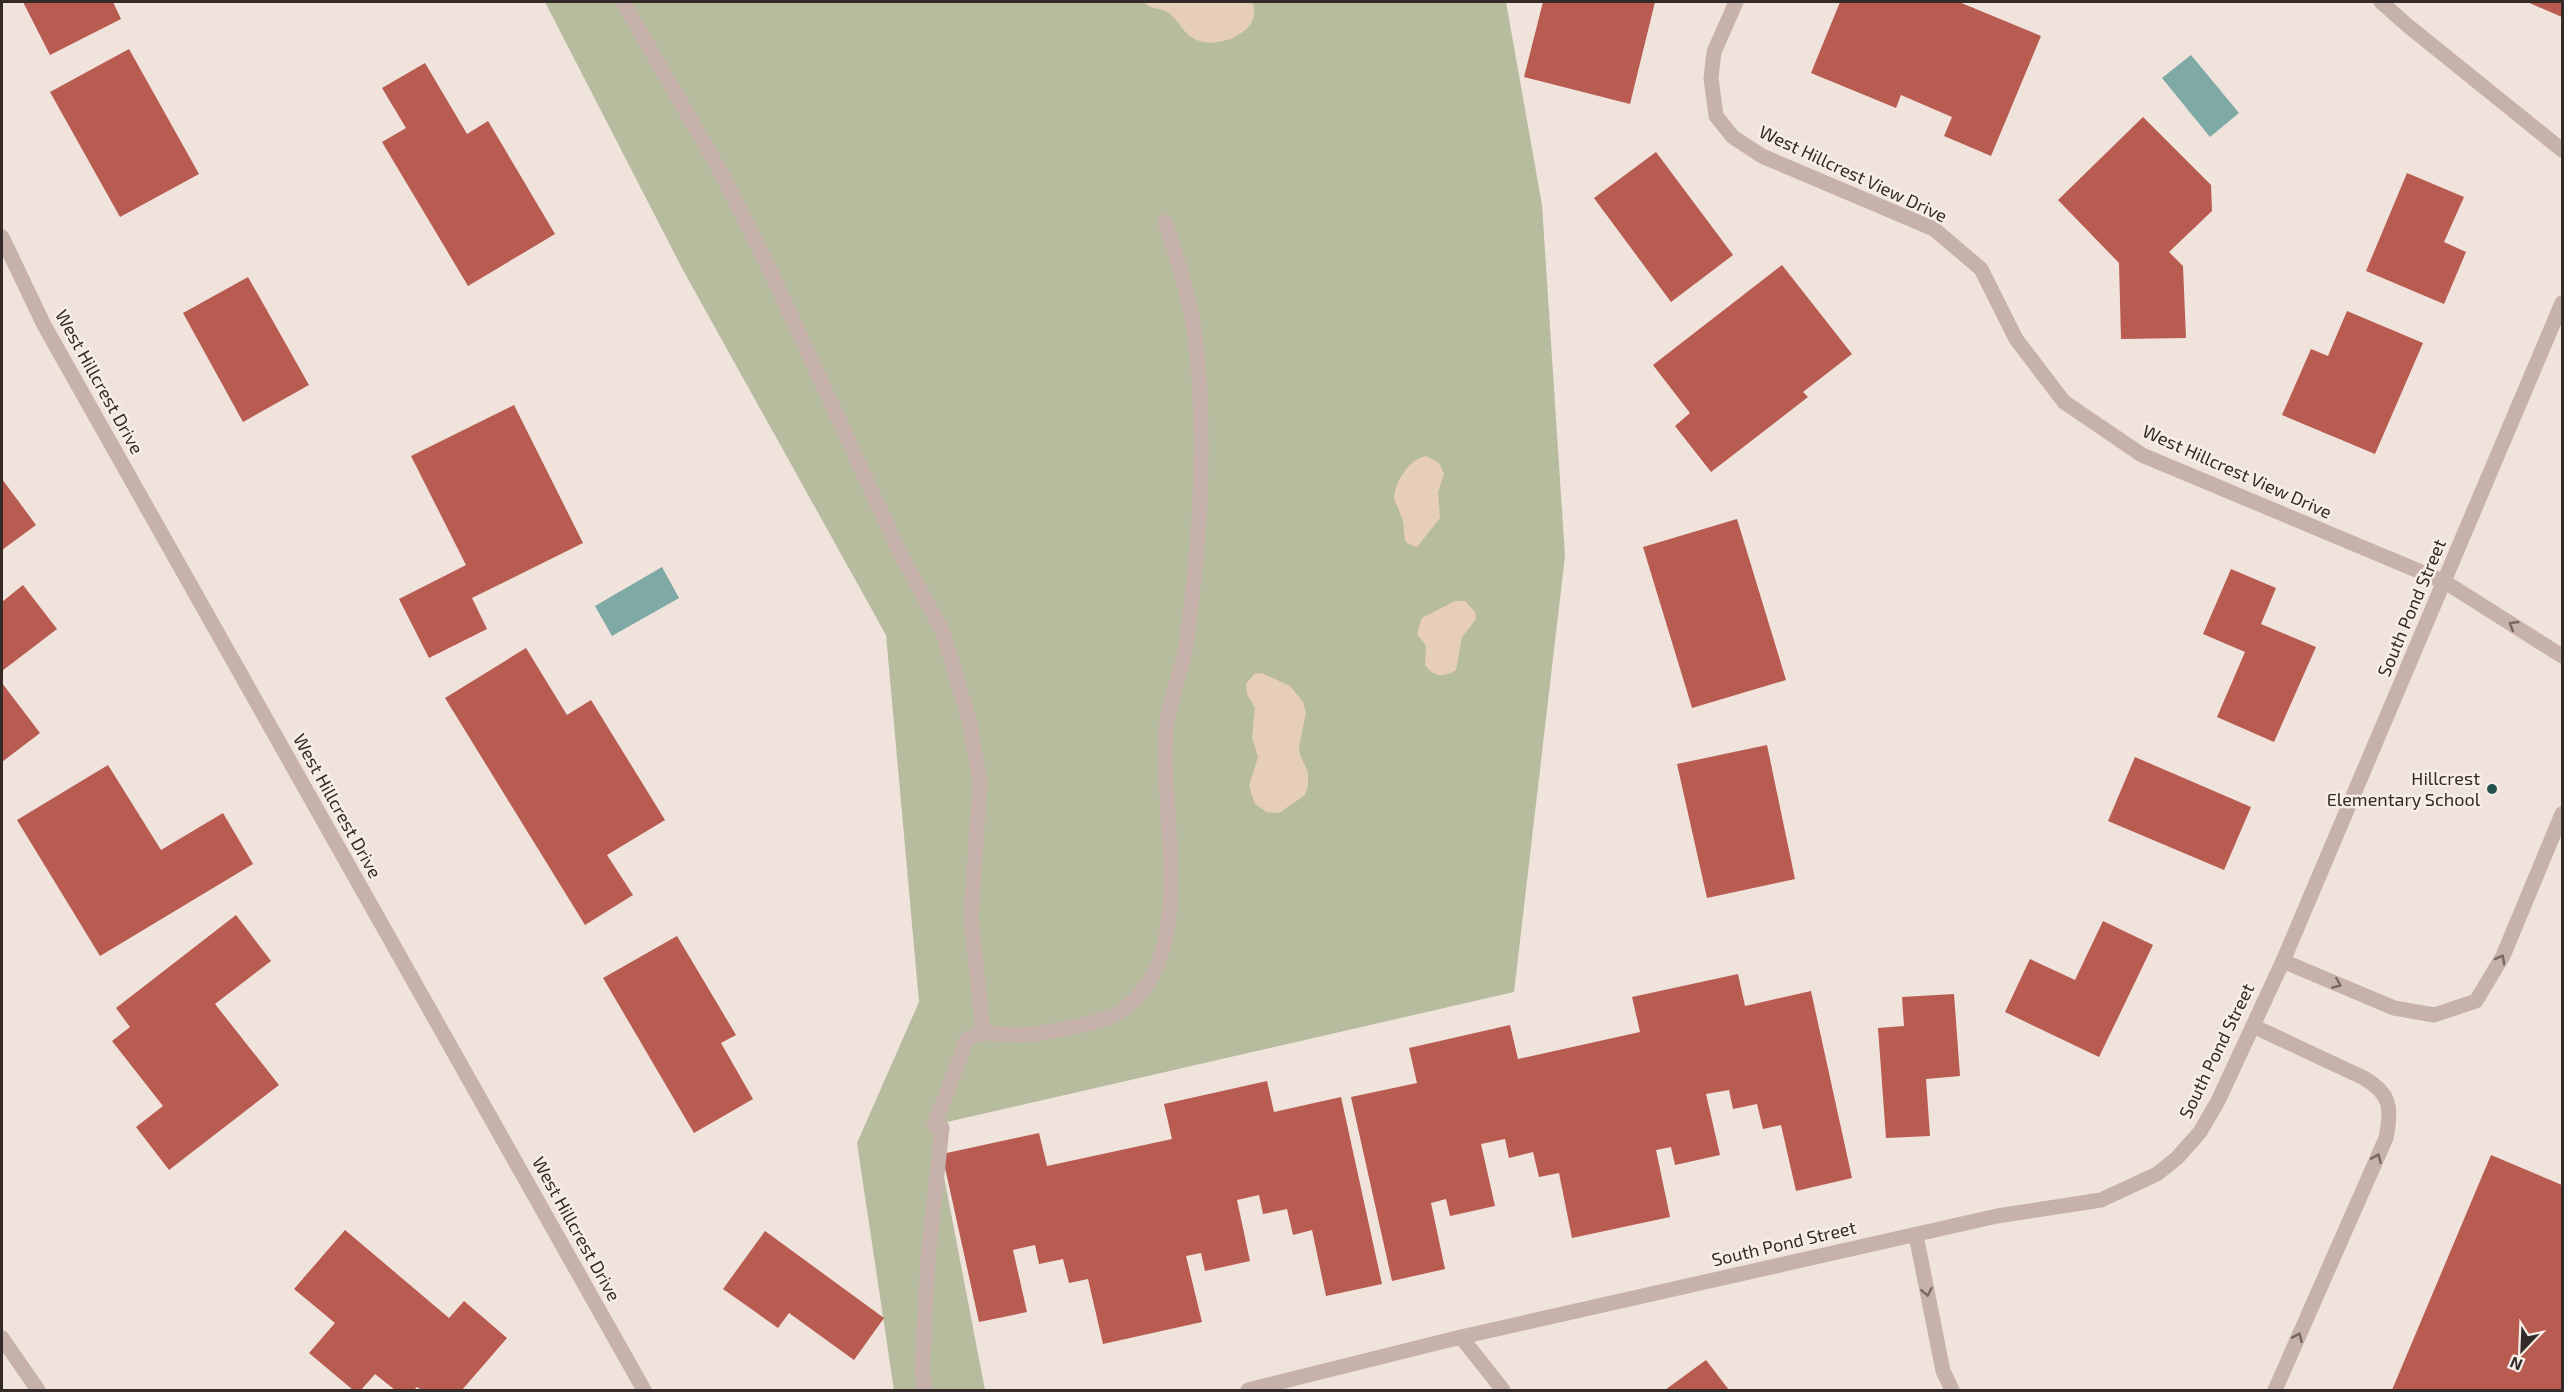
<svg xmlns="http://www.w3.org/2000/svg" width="2564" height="1392" font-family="'Exo 2',sans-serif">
  <rect width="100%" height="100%" fill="#efe3dc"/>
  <path fill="#b7bc9e" d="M545,2H1506L1542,205L1565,556L1514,992L934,1125L985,1390H894L857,1143L919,1002L886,635L683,270Z"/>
  <path fill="#e7cfb7" d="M1144,2H1252C1264,28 1227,46 1204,42C1185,39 1182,24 1169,13C1161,7 1150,10 1144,2Z
    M1426,456L1439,463L1444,474L1438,492L1440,518L1417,547L1408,544L1405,540L1403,521L1394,498C1396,481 1408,460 1426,456Z
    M1455,601H1465L1475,612L1476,619L1462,637L1456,670C1444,678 1434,677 1425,665L1426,646L1417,634L1422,618Z
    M1262,673L1290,686L1303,702L1306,713L1299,747L1300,755L1308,772V785L1305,795L1279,813L1267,812L1255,804L1249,786L1258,757L1252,737L1255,708L1247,694L1246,684L1254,674Z"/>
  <path fill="#7fa9a4" d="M2191,55L2239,113L2210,137L2162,78Z
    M662,567L679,598L612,636L595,606Z"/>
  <path fill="#b85b51" d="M23,2H113L121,19L50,55Z
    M1543,2H1655L1630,104L1524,77Z
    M1840,2H1959L2041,36L1991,156L1944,136L1952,117L1901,95L1896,108L1811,73Z
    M2527,2H2562V17Z
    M129,49L199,174L120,217L50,92Z
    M425,63L467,134L488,121L555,234L468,286L382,142L406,128L382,88Z
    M2143,117L2211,185L2212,211L2169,252L2183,266L2186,338L2121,339L2119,263L2058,200Z
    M1656,152L1733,255L1671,302L1594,198Z
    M2407,173L2464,197L2444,242L2466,252L2444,304L2366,271Z
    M1782,265L1852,354L1803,392L1808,397L1711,472L1675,426L1690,413L1653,365Z
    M248,277L309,385L243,422L183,313Z
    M2347,311L2423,343L2375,454L2282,415L2311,349L2328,356Z
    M514,405L583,543L472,598L487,629L429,658L399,599L466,565L411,456Z
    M2,479L36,525L2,550Z
    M1737,519L1786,680L1692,708L1643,547Z
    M2231,569L2276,588L2261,624L2316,647L2274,742L2217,717L2245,652L2203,634Z
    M23,585L57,629L2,671V602Z
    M526,648L567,715L591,700L665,820L607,855L633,895L585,925L445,698Z
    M2,683L40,733L2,762Z
    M1767,745L1795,879L1707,898L1677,764Z
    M2135,757L2251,807L2224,870L2108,821Z
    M108,765L161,850L223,813L253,864L100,956L17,820Z
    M236,915L271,961L215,1004L279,1085L169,1170L136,1127L163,1106L112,1041L130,1027L116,1008Z
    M2103,921L2153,945L2099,1057L2005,1012L2030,959L2075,980Z
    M677,936L736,1035L721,1043L753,1099L694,1133L603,978Z
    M1738,974L1745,1006L1811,991L1852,1178L1796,1191L1781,1125L1763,1129L1757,1104L1733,1109L1729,1090L1706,1094L1720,1155L1675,1165L1671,1147L1656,1150L1670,1217L1572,1238L1559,1173L1539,1177L1533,1152L1509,1158L1505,1139L1481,1144L1495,1206L1450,1216L1446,1199L1431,1203L1445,1269L1392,1281L1351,1097L1417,1083L1409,1048L1510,1025L1518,1059L1640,1032L1632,997Z
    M1954,994L1960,1076L1926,1079L1930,1136L1886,1138L1878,1028L1904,1026L1902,997Z
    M1267,1081L1274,1112L1341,1097L1382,1284L1326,1296L1312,1230L1293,1235L1287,1209L1263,1214L1259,1195L1237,1200L1250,1261L1205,1271L1201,1253L1186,1256L1202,1322L1103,1344L1088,1279L1069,1283L1063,1259L1039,1264L1035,1245L1013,1250L1027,1312L979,1322L942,1154L1039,1133L1047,1166L1172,1139L1164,1104Z
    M2491,1155L2562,1185V1390H2392Z
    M345,1230L449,1318L464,1301L507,1338L462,1390H422L417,1387L414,1390H395L375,1374L361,1390H353L309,1353L335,1323L294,1289Z
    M765,1231L884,1318L854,1360L789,1313L778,1328L723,1289Z
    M1706,1360L1729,1390H1665Z"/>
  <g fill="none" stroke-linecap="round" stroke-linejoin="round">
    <path stroke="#c6b2aa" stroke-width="15" d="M623,2L722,174L770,270L900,553L943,632L969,720L980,782L971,918L983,1032
      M1736,2L1714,52L1711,78L1716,116L1733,137L1762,156L1934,229L1981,269L2016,339L2064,402L2142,455L2445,582L2562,656
      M2381,2L2407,25L2562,150
      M2,237L44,325L644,1390
      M2283,961L2394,1008L2434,1015L2476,1001L2503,956L2562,814
      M2253,1026L2364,1078C2391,1094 2392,1108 2386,1138L2275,1390
      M1916,1235L1943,1371L1952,1390
      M1461,1337L1503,1390
      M2,1338L38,1390
      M926,1390L922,1374L928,1258L942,1128L934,1125L967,1039C988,1029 997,1035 1019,1035C1043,1034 1104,1024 1123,1010C1203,951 1156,806 1167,722C1170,696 1182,672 1186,646C1200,547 1207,444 1196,345C1192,302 1178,262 1165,222
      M1248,1390L1461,1337L1997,1216L2101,1200L2157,1174L2177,1158L2200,1132L2218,1101L2283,961L2562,303"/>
  </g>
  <defs><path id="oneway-chevron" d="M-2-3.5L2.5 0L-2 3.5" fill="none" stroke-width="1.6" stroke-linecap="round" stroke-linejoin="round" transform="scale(1.5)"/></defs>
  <g stroke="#766762">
    <use href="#oneway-chevron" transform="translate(2513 625) rotate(-149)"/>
    <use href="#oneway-chevron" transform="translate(2501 959) rotate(-61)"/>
    <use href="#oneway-chevron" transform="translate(2337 984) rotate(23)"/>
    <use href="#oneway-chevron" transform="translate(2377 1158) rotate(-66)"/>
    <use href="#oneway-chevron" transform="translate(1927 1292) rotate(79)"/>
    <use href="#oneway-chevron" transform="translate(2298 1337) rotate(-66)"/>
  </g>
  <circle fill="#23514d" stroke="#f7eee8" stroke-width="2" cx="2492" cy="789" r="6"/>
  <g text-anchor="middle" stroke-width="5" stroke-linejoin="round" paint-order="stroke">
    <g font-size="18" fill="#342a28" stroke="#f7eee8">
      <text transform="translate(1853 174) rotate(25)" y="6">West Hillcrest View Drive</text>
      <text transform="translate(99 382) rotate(61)" y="6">West Hillcrest Drive</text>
      <text transform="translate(2237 472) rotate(24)" y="6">West Hillcrest View Drive</text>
      <text transform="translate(2412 608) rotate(-67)" y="6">South Pond Street</text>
      <text transform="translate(337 806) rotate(61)" y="6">West Hillcrest Drive</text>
      <text transform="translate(2217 1051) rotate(-64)" y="6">South Pond Street</text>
      <text transform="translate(576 1229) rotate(61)" y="6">West Hillcrest Drive</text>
      <text transform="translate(1784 1244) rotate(-13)" y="6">South Pond Street</text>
    </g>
    <g font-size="18" fill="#342a28" stroke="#f7eee8" text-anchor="end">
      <text x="2480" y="785">Hillcrest<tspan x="2480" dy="21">Elementary School</tspan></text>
    </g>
  </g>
  <rect width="2564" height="1392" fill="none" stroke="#342a28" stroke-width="6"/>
  <g transform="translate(2522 1350) rotate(203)" stroke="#f7eee8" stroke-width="4.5" paint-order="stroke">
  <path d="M0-4.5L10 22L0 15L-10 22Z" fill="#342a28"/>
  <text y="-9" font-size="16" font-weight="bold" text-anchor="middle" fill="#342a28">N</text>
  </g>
</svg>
